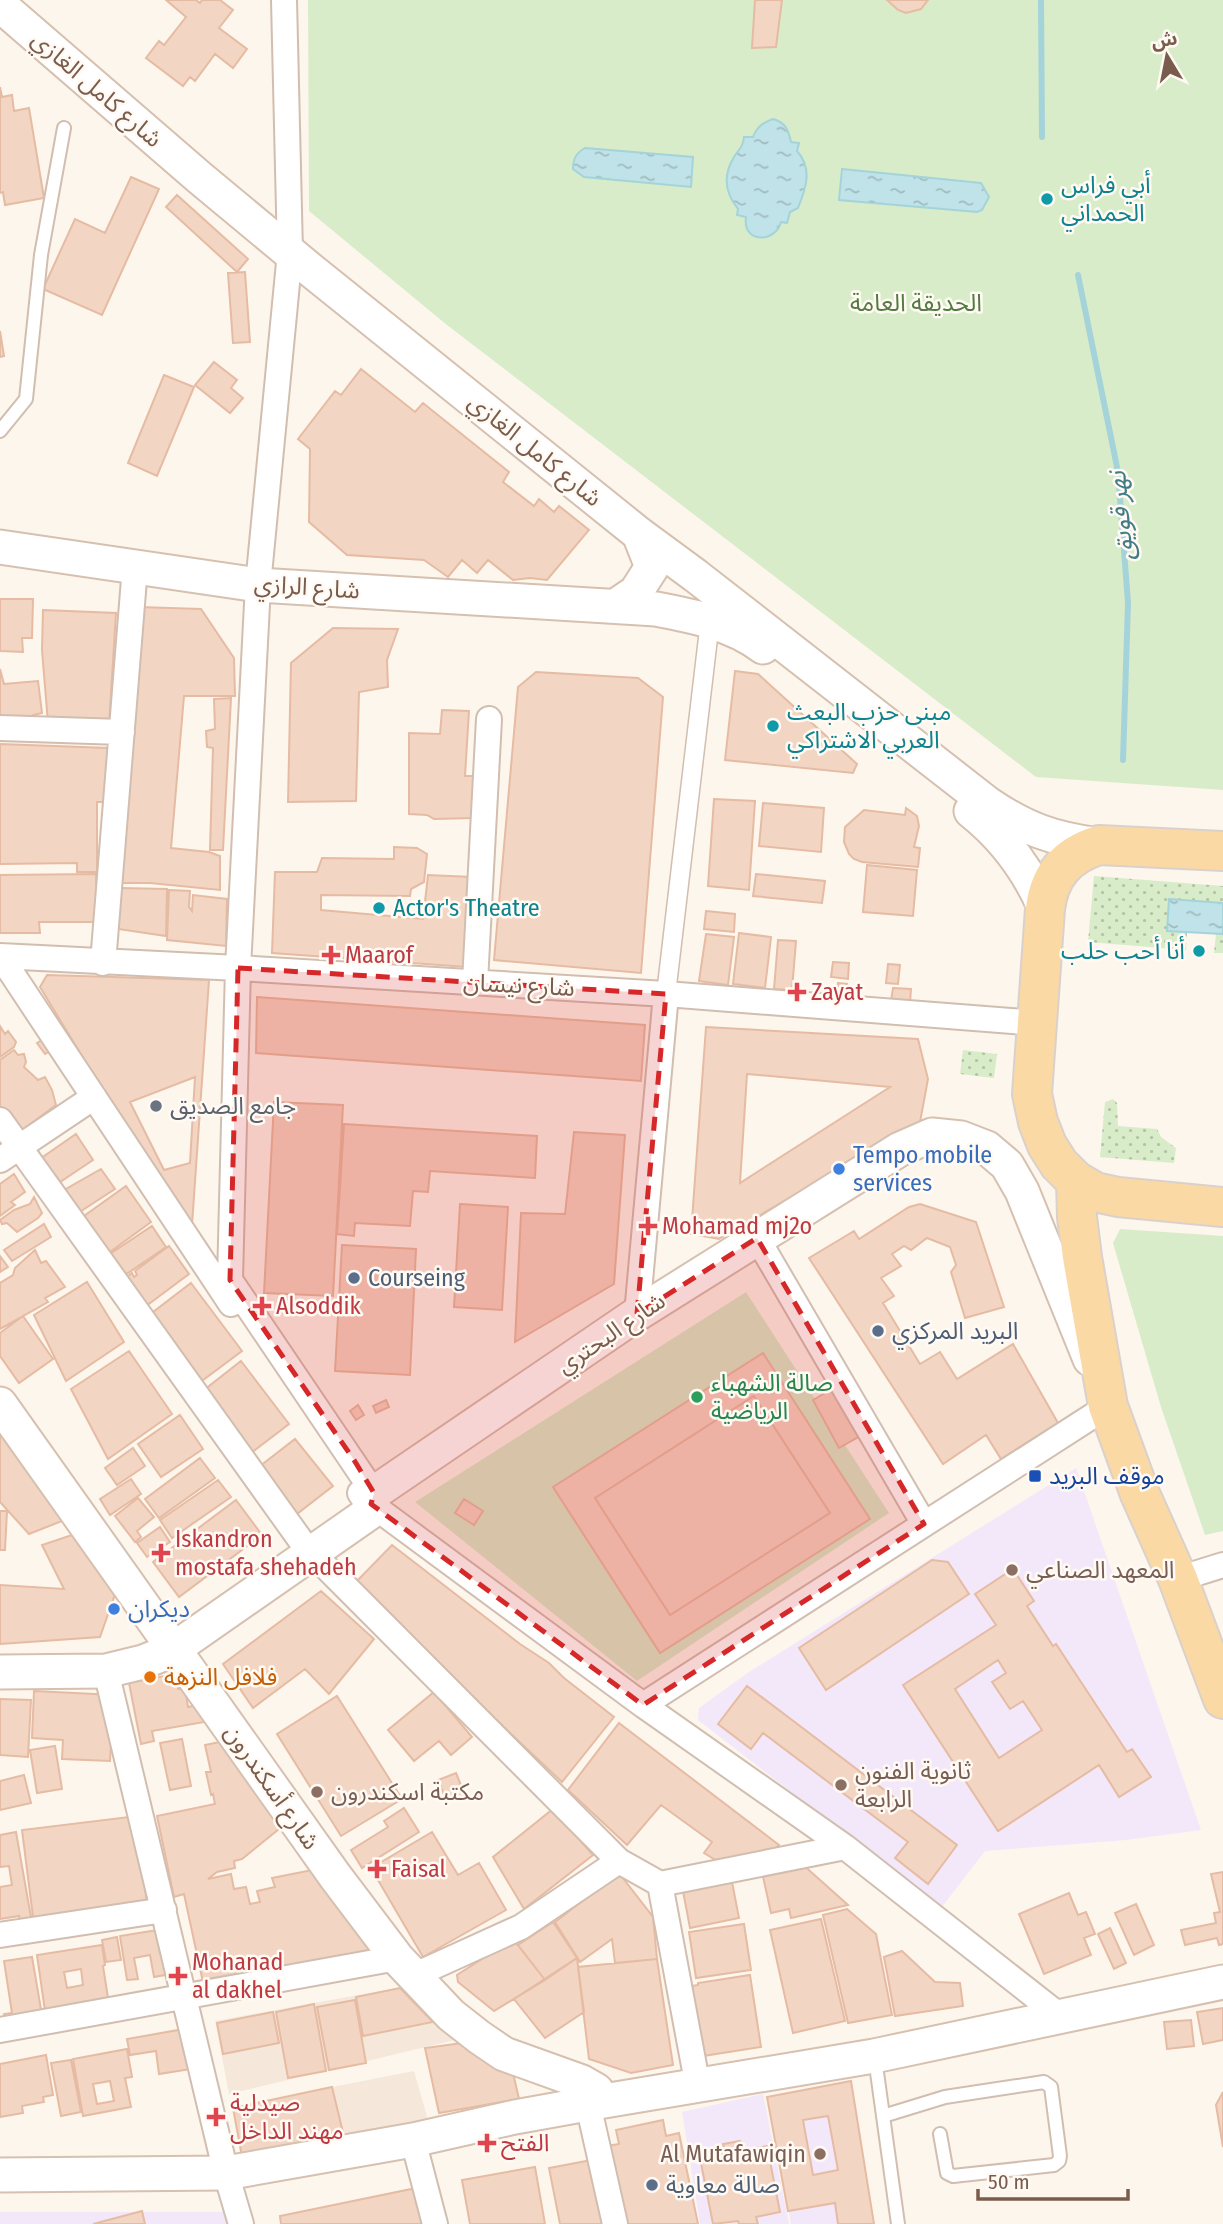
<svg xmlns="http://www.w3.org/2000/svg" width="1223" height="2224" font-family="'Fira Sans Condensed','Noto Sans Arabic',sans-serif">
  <defs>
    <pattern id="grass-dots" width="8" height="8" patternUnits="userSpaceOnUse" patternTransform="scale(1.75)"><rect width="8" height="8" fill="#d8ecc9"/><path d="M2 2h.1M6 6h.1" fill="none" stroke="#b4c2a5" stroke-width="1.8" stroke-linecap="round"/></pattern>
    <pattern id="water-ripples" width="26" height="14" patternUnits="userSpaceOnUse" patternTransform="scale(1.75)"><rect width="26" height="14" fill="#bfe3e8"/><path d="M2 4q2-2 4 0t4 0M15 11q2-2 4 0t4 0" fill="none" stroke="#a0bbbe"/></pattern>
  </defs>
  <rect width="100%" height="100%" fill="#fdf6ec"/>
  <path fill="#f5e8da" d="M402,1987L455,2040L229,2094L215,2021Z
    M414,2071L430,2127L346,2145L332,2087Z"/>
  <path fill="#f3e8fa" d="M1076,1468L1201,1830L1126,1840L985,1851L941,1908L698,1720L699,1708L749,1672Z
    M851,2081L874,2224H791L767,2097Z
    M763,2094L789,2224H700L682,2112Z
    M0,2212H229L235,2224H0Z"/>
  <path fill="url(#grass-dots)" d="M1094,876L1223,886V953H1214L1216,934L1187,932L1186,950L1088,942Z
    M963,1050L997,1054L994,1078L960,1074Z
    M1113,1099L1117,1103L1118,1126L1157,1129L1161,1137L1176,1148L1174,1163L1100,1157L1105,1102Z"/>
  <path fill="#d8ecc9" d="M308,0H1223V790L1036,777L447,325L309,211Z
    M1120,1229L1223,1236V1531L1205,1535L1161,1407L1113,1243Z
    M746,1292L889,1513L637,1681L415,1502Z"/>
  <path fill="url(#water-ripples)" stroke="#a5d3da" stroke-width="2" d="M773,119C786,123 788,129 791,142L799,143L797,151C813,169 806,188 798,208L790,212L787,223L781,222C776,243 742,244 746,217L737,215L738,209C725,193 723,175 734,157C739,149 743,147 744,137H753C757,127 762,123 773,119Z
    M585,148L693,157L691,187L584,177L573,169C573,159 576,153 585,148Z
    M842,169L981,183L989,197L982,210L977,212L839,200Z
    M1169,899L1223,903V934L1167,931Z"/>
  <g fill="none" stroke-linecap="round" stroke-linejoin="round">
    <path stroke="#a5d3da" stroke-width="6" d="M1041,0L1042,137
      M1078,275L1118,472L1128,603L1123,760"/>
  </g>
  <path fill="#f3d5c3" stroke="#e6bba3" stroke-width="2" fill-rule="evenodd" d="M166,0H196L200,3L202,0H220L233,10L219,28L247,49L233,68L215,54L195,81L190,77L183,86L146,58L159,41L164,45L186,17Z
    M755,0H782L776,47L752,48Z
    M887,0H928L921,9L906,13L898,10Z
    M0,87L2,97L12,95L14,111L29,108L44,198L5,205L3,192L0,193Z
    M131,177L159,189L102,315L43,289L75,219L105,233Z
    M177,195L248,259L237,272L166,207Z
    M245,272L250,342L233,343L228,273Z
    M0,331L4,356L0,357Z
    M214,362L237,380L231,388L243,398L230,413L195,385Z
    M361,369L415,412L423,403L509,472L503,482L534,506L539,499L554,512L559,506L589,530L547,580L530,578L513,580L488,560L477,573L462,560L448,577L424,560L347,555L309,522L310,449L298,439L335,391L341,395Z
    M164,375L194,387L157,476L128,463Z
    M0,599H33L32,638H22L23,652L0,651Z
    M139,607L201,609L234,658L235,696H184L171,848L209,852L220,856V890L150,883H122Z
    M43,610L116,613L109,725L48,723L42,650Z
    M333,628L398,629L387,660L388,687L359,692L356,801L288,802L291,663Z
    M0,669L4,684L38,681L42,713L33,715L31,722L0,723Z
    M735,671L758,674L857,764L853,773L725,760Z
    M536,672L638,678L663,697L641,973L494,960L518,687Z
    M231,698L223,850H210L213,748L207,747L206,731L215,729L214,699Z
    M442,710L469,711L465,776H476L473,818L434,819L427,815L409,814V733L440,734Z
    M0,744L108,748L106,802H97V872H77V863L0,864Z
    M714,799L755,801L749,890L708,886Z
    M763,803L824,808L821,852L759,846Z
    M906,808L917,816L919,826L914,847L920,848L918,867L862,862L854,859L849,854L844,842L845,827L864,810L905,815Z
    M394,847L417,848L427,854L424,882L411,889L410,896L321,895V910L423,919L428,875L472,877L467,967L272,953L275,872H317L322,858L394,859Z
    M867,865L917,870L913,916L863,912Z
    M96,874L97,922H39L40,933H0V875Z
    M756,874L825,881L822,903L753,896Z
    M120,888L167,889L166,936L118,929Z
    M169,890L190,891L189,907L192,911L193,895L227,899L226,946L167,940Z
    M706,911L735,914L734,932L704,929Z
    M739,933L771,937L765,988L733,984Z
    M706,934L734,937L728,985L699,981Z
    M778,940L796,941L792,990L774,989Z
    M833,962L849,963L848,979L831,977Z
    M888,964L900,965L898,984L886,983Z
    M47,975L209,980L192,1225L187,1229L40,987Z
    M838,983L847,984L846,994L837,993Z
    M893,988L911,989L910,1003L891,1001Z
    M257,997L645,1025L641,1081L256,1053Z
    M0,1026L5,1034L8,1031L16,1042L14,1047L0,1057Z
    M706,1027L918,1039L928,1079L920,1122L719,1239L691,1234ZM747,1074L890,1087L740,1183Z
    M42,1040L50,1051L45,1054L37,1043Z
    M14,1050L18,1055L24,1054L26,1062L24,1067L38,1080L45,1077L52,1090L56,1105L18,1133L0,1109V1060Z
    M195,1077L190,1163L164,1170L130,1102Z
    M274,1102L343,1105L333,1296L264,1293Z
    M344,1124L537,1136L535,1178L430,1171L428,1192L413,1191L410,1226L355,1223L354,1236L337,1234Z
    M574,1132L625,1135L614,1284L515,1342L521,1213L565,1214Z
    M76,1134L93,1160L54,1186L37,1161Z
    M101,1169L115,1189L75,1215L66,1189Z
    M14,1174L25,1192L11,1202L15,1205L0,1216V1184Z
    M126,1186L151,1222L103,1257L77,1221Z
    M34,1197L42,1213L38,1218L17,1232L7,1223L2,1224L0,1220L14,1210L30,1204Z
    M460,1204L508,1207L502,1310L454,1307Z
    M920,1204L976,1222L1004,1307L965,1318L951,1272L956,1265L950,1247L927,1238L911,1250L904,1246L892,1254L901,1266L881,1278L894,1296L883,1303L920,1364L940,1352L957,1379L1013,1344L1058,1423L1001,1459L986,1435L943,1464L809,1258L854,1231L859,1239L909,1207Z
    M44,1224L51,1237L12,1261L4,1250Z
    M152,1226L166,1247L128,1273L111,1276L101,1260Z
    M342,1245L416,1249L410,1375L335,1371Z
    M169,1246L189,1274L138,1312L119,1283L132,1273L134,1277L137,1275L135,1271Z
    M35,1250L41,1263L46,1261L65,1287L45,1298L48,1302L0,1329V1283L13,1275L15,1268Z
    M0,1256L8,1267L0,1272Z
    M87,1282L124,1342L66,1381L34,1315Z
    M191,1283L242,1351L195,1386L144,1319Z
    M23,1316L53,1359L19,1383L0,1356V1333Z
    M129,1351L172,1414L108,1459L71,1389Z
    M763,1353L870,1519L660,1653L553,1487ZM754,1396L830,1513L670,1615L595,1498Z
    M241,1361L289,1424L247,1456L199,1394Z
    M842,1383L869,1431L839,1448L813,1400Z
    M754,1396L830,1513L670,1615L595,1498Z
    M386,1400L389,1407L376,1413L373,1406Z
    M358,1405L364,1415L356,1420L350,1411Z
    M0,1414L72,1517L29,1534L0,1502Z
    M180,1415L203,1449L161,1477L138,1444Z
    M295,1439L333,1486L293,1517L255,1470Z
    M133,1448L145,1466L117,1485L105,1468Z
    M200,1458L215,1478L159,1518L145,1499Z
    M131,1479L141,1494L110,1515L100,1499Z
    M218,1480L231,1497L172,1538L160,1520Z
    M138,1498L154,1517L137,1531L141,1537L135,1542L115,1516Z
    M464,1499L483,1511L474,1525L455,1513Z
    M236,1500L262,1535L179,1597L153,1562Z
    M0,1511H7L5,1550H0Z
    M160,1527L170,1542L147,1557L137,1543Z
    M84,1531L120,1580L100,1637L0,1644V1585L64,1589L42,1545Z
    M392,1545L520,1644L549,1663L564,1678L614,1717L562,1782L353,1585Z
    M932,1560L948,1562L969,1594L826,1690L799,1648Z
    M1013,1569L1034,1601L1027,1606L1053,1646L1056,1644L1127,1752L1132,1749L1151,1777L1119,1797L1099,1765L998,1831L903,1685L996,1625L975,1594ZM998,1660L1006,1673L992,1682L1010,1709L1023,1701L1042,1730L999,1758L955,1689Z
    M321,1591L374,1639L329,1694L305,1669L253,1708L223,1664Z
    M175,1674L178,1689L185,1688L188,1707L207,1703L210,1721L152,1731L154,1741L141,1744L129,1683Z
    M747,1686L957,1845L928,1884L895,1858L908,1842L763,1733L751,1749L718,1724Z
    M34,1691L114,1695L110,1761L62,1759L63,1740L32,1738Z
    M434,1692L472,1737L451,1755L439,1741L414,1761L388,1730Z
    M337,1696L402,1799L341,1836L277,1734Z
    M0,1699L31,1700L28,1757L0,1755Z
    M619,1723L779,1845L767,1856L722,1864L704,1853L712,1842L661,1805L627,1845L568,1790Z
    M182,1739L191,1786L170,1790L160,1743Z
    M229,1740L284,1825L242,1859L234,1861L235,1868L217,1872L208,1879L231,1874L234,1889L246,1887L250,1904L260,1902L257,1891L275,1887L272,1878L312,1870L379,1950L204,1987L184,1894L174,1897L157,1816L215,1804L213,1794L211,1795L206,1772H211L205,1745Z
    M55,1746L62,1789L37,1793L30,1750Z
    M456,1773L465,1795L447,1802L438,1780Z
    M24,1775L31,1803L0,1810V1781Z
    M404,1808L419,1832L362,1868L351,1850L388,1827L384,1821Z
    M553,1809L593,1855L524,1909L493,1857Z
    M137,1816L147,1904L33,1917L22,1830Z
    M16,1832L32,1923L21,1925L19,1916L0,1919V1887L12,1885L9,1866L0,1867V1835Z
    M432,1832L458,1875L479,1863L506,1910L423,1957L371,1868Z
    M801,1863L848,1905L791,1918L789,1909L771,1913L762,1872Z
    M1223,1872V1944L1219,1945L1217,1938L1185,1945L1181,1930L1216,1923L1214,1913L1220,1912L1211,1874Z
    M619,1873L653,1917L657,1959L615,1963L612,1939L580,1962L555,1922Z
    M732,1882L739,1918L690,1928L683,1891Z
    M1069,1893L1078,1915L1086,1912L1095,1934L1084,1938L1091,1955L1044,1974L1019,1914Z
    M1136,1904L1154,1945L1134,1955L1115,1913Z
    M847,1909L876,1934L892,2015L848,2023L823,1915Z
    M821,1919L845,2021L793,2033L770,1930Z
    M553,1922L577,1958L545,1980L518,1945Z
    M744,1924L751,1970L696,1978L689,1932Z
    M1110,1928L1126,1963L1114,1969L1098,1934Z
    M164,1929L171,1974L154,1977L150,1955L134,1958L138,1979L127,1980L120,1936Z
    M117,1937L121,1960L106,1962L102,1940Z
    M513,1939L545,1980L494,2011L458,1982L457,1975Z
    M102,1945L105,1965L103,1966L111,2017L46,2018L37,1955ZM81,1969L83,1985L67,1988L64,1972Z
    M902,1951L935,1982L960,1983L963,2006L895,2016L884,1957Z
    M32,1957L43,2021L7,2027L4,2014L12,2013L4,1961Z
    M577,1958L584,2012L545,2038L514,1999Z
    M657,1959L673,2065L631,2073L589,2059L578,1967Z
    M750,1975L761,2047L703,2056L692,1986L698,1985V1983Z
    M400,1988L433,2022L363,2036L356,1997Z
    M355,2000L366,2063L329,2070L317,2007Z
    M314,2004L326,2071L288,2078L276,2012Z
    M1223,2008V2040L1203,2044L1197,2012Z
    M273,2012L279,2043L223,2054L217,2023Z
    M1191,2020L1194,2046L1167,2049L1164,2022Z
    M184,2029L191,2069L159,2074L156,2051L130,2055L127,2039Z
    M462,2043L513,2073L519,2099L439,2113L425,2048Z
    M127,2049L132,2077L125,2078L131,2107L83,2116L73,2059ZM110,2081L114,2101L97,2104L93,2084Z
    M46,2055L53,2095L43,2097L44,2102L22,2106L23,2113L0,2117V2064Z
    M71,2060L81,2112L61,2116L51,2063Z
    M851,2081L874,2224H838L835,2203L788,2211L767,2097ZM828,2116L838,2170L813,2175L803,2120Z
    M332,2087L346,2145L242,2157L233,2108Z
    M1223,2092V2147L1216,2105Z
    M663,2120L666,2136L679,2133L698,2224H622L606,2146L619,2144L616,2130Z
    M740,2141L742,2151L767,2146L780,2212L756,2217L758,2224H739L738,2221L713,2224L700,2158L725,2153L723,2144Z
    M597,2159L609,2224H560L549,2168Z
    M535,2167L545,2224H470L462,2180Z
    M421,2187L429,2224H281L280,2216Z
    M142,2211L145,2224H93Z"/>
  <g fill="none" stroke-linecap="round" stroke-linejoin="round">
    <g stroke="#d1beb0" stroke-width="16">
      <path id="service" d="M0,431L26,399L41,255L64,128
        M875,2058L898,2224
        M883,2116L945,2097L1044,2082L1051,2087L1060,2156L1059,2161L1054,2165L953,2176L947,2173L940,2134"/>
    </g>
    <g stroke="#d1beb0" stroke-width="21">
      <path id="pedestrian" d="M666,994L710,621"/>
    </g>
    <g stroke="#d1beb0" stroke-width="28">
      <path id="minor" d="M284,0L290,252L258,585L238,968L230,1280L374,1493
        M0,728L122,732
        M0,956L238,968L666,994L1037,1023
        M1,957L231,1304
        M103,963L135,567
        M475,982L489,719
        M0,1120L304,1545L619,1861L660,1884L698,2087
        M0,1160L94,1097
        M757,1238L924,1524
        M637,1314L666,994
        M360,1493L364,1499L643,1705L845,1847L1060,2016
        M1178,1579L1223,1565
        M106,1671L226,2173L241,2224
        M643,1705L1108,1406
        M660,1884L845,1847
        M0,1935L164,1910
        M413,1976L521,1927L619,1861
        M0,2030L397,1958
        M588,2104L615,2224
        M413,2140L435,2224"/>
    </g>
    <g stroke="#d6c0b0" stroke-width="37">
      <path id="secondary" d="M0,5L200,178L312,271L639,534L696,576L987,803C1025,829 1053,839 1099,845
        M0,547L258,585L656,609C693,616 733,624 763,647
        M617,605L636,592L652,567L639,534
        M971,811C1005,838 1028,869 1045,909
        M0,1404L335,1876L397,1958L451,2015L479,2037L504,2054L582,2082L596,2090L604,2101
        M0,1672L106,1671L143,1662L171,1651L369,1513L374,1493L637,1314L900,1149L932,1135L961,1138L987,1148L1007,1165L1022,1191L1090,1359
        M0,2175L226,2173L413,2140L515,2117L604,2101L874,2056L1223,1982"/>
    </g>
    <g stroke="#dad1cd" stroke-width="42">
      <path id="primary" d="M1223,851L1099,845C1067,855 1049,875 1045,909L1032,1094L1038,1122L1047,1145L1059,1164L1076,1181L1095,1192L1118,1197L1223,1207
        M1076,1181L1077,1217L1082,1257L1108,1406L1140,1494L1178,1579L1223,1699"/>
    </g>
    <use href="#service" stroke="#fff" stroke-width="12"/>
    <use href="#pedestrian" stroke="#fff" stroke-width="18"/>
    <use href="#minor" stroke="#fff" stroke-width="24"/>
    <use href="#secondary" stroke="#fff" stroke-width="33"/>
    <use href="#primary" stroke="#fbd9a5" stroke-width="38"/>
  </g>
  <path fill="#d62828" fill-opacity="0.2" stroke="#d62828" stroke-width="5" stroke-dasharray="14 9" stroke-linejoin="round" d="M238,968L666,994L637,1314L757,1238L924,1524L643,1705L371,1504L374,1493L354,1460L230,1280Z"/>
  <g fill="#0f9aa8" stroke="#fffaf3" stroke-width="2.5">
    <circle cx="1047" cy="199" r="7"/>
    <circle cx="773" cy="726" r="7"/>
    <circle cx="379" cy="908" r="7"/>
    <circle cx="1199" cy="951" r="7"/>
  </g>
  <g fill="#e0444e" stroke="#fffaf3" stroke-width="2.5">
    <path d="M327.5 944.5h7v7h7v7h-7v7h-7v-7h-7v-7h7z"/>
    <path d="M793.5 981.5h7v7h7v7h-7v7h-7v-7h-7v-7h7z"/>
    <path d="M644.5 1215.5h7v7h7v7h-7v7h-7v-7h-7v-7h7z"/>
    <path d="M258.5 1295.5h7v7h7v7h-7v7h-7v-7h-7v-7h7z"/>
    <path d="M157.5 1542.5h7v7h7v7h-7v7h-7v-7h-7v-7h7z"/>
    <path d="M373.5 1858.5h7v7h7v7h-7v7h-7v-7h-7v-7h7z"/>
    <path d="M174.5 1965.5h7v7h7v7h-7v7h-7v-7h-7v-7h7z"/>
    <path d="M212.5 2106.5h7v7h7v7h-7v7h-7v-7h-7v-7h7z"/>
    <path d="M483.5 2132.5h7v7h7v7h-7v7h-7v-7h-7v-7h7z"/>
  </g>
  <circle fill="#6b7280" stroke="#fffaf3" stroke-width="2.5" cx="156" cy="1106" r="7"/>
  <g fill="#3f7fe0" stroke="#fffaf3" stroke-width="2.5">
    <circle cx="839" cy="1169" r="7"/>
    <circle cx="114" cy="1609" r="7"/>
  </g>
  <g fill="#5c6f8a" stroke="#fffaf3" stroke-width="2.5">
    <circle cx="354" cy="1278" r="7"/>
    <circle cx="878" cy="1331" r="7"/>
    <circle cx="652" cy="2185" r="7"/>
  </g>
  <circle fill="#2e9e5b" stroke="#fffaf3" stroke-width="2.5" cx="697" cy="1397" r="7"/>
  <rect fill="#1a4fb4" stroke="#fffaf3" stroke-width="2.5" x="1028" y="1469" width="14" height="14" rx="3.5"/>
  <g fill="#8d6e63" stroke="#fffaf3" stroke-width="2.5">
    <circle cx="1012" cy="1570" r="7"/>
    <circle cx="841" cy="1785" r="7"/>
    <circle cx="317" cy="1792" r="7"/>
    <circle cx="820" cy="2154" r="7"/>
  </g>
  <circle fill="#e8710a" stroke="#fffaf3" stroke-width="2.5" cx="150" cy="1677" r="7"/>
  <g text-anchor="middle" stroke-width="5" stroke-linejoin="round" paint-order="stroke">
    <g font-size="24" fill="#7a5c4d" stroke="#fffaf3">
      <text transform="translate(97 89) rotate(41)" y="8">شارع كامل الغازي</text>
      <text transform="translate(535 450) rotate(39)" y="8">شارع كامل الغازي</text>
      <text transform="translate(307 587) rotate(4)" y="8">شارع الرازي</text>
      <text transform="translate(519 985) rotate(3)" y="8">شارع نيسان</text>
      <text transform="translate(611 1333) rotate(-34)" y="8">شارع البحتري</text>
      <text transform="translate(272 1787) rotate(55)" y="8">شارع أسكندرون</text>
    </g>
    <g font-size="24" fill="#0d838f" stroke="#fffaf3" text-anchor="start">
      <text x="1061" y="193">أبي فراس<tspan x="1061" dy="28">الحمداني</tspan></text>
      <text x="787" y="720">مبنى حزب البعث<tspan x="787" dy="28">العربي الاشتراكي</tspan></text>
      <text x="393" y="916">Actor's Theatre</text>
      <text x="1185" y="959" text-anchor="end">أنا أحب حلب</text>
    </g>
    <g font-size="24" fill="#537a41" stroke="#fffaf3">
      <text x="916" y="311">الحديقة العامة</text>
    </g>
    <g font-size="24" fill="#be3a42" stroke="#fffaf3" text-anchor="start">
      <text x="345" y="963">Maarof</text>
      <text x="811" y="1000">Zayat</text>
      <text x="662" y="1234">Mohamad mj2o</text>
      <text x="276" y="1314">Alsoddik</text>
      <text x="175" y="1547">Iskandron<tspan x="175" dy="28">mostafa shehadeh</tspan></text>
      <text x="391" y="1877">Faisal</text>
      <text x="192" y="1970">Mohanad<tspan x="192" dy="28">al dakhel</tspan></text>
      <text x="230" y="2111">صيدلية<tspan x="230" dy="28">مهند الداخل</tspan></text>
      <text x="501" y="2151">الفتح</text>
    </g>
    <g font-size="24" fill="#5b616d" stroke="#fffaf3" text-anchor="start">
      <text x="170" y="1114">جامع الصديق</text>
    </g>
    <g font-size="24" fill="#366cbe" stroke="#fffaf3" text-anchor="start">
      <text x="853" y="1163">Tempo mobile<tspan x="853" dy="28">services</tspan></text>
      <text x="128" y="1617">ديكران</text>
    </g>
    <g font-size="24" fill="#4e5e75" stroke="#fffaf3" text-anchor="start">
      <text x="368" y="1286">Courseing</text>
      <text x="892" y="1339">البريد المركزي</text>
      <text x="666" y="2193">صالة معاوية</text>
    </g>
    <g font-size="24" fill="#27864d" stroke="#fffaf3" text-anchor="start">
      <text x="711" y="1391">صالة الشهباء<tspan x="711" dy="28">الرياضية</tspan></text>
    </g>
    <g font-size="24" fill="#164399" stroke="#fffaf3" text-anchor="start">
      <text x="1049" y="1484">موقف البريد</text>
    </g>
    <g font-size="24" fill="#785e54" stroke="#fffaf3" text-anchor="start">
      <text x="1026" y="1578">المعهد الصناعي</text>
      <text x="855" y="1779">ثانوية الفنون<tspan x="855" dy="28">الرابعة</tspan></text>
      <text x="331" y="1800">مكتبة اسكندرون</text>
      <text x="806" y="2162" text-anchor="end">Al Mutafawiqin</text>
    </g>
    <g font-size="24" fill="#c56008" stroke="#fffaf3" text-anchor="start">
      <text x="164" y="1685">فلافل النزهة</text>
    </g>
    <g font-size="26" font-style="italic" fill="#437c86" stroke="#fffaf3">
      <text transform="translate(1120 516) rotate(-95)" y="9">نهر قويق</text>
    </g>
  </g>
  <g transform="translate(1167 56) rotate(350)" stroke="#fffaf3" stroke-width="5" paint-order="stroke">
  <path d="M0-5L12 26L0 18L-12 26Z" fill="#7a5c4d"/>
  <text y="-10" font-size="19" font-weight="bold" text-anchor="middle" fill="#7a5c4d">ش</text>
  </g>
  <path d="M978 2189v10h150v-10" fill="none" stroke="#7a5c4d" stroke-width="3.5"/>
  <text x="988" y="2189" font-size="21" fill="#7a5c4d" stroke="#fffaf3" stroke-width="5" paint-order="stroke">50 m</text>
</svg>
